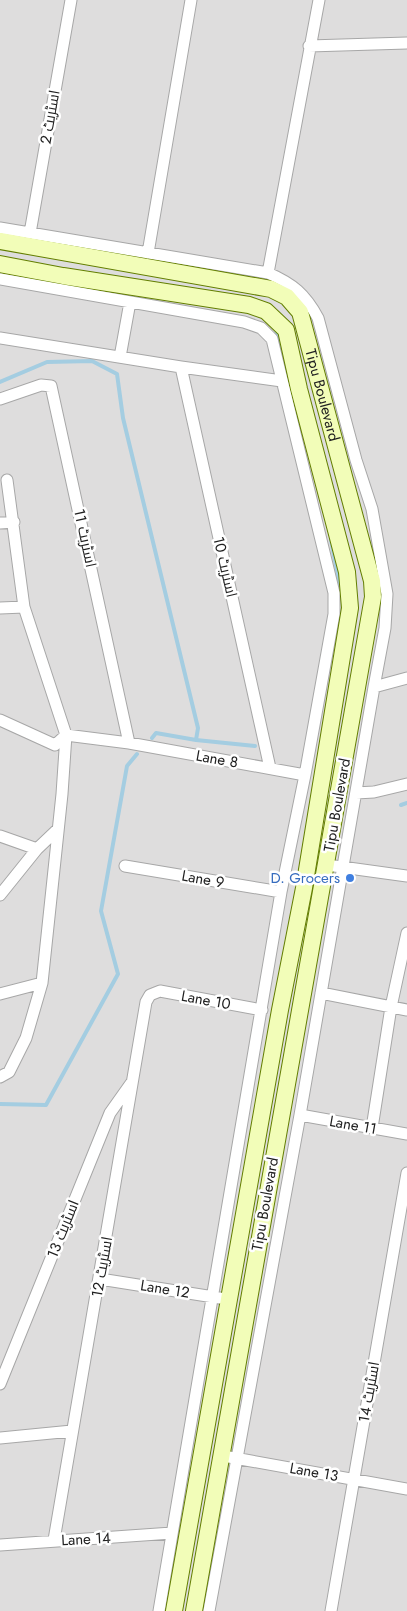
<svg xmlns="http://www.w3.org/2000/svg" width="407" height="1611" font-family="Jost,Cairo,sans-serif">
  <rect width="100%" height="100%" fill="#f1eee6"/>
  <path fill="#dedddd" d="M0,0H407V1611H0Z"/>
  <g fill="none" stroke-linecap="round" stroke-linejoin="round">
    <path stroke="#a4cde1" stroke-width="4" d="M276,330L286,367
      M0,382L47,362L92,361L117,374L123,418L198,728L196,740
      M331,540L340,585
      M152,738L156,733L196,740L255,746
      M401,805L407,803
      M0,1104L46,1105L118,974L101,911L127,766L137,754"/>
    <g stroke="#a7a7a7" stroke-width="13">
      <path id="street" d="M309,46L407,43
        M0,228L268,273C293,284 305,294 318,318L356,460L372,509L387,594L385,628L374,687L300,1115L209,1611
        M30,233L71,0
        M148,253L191,0
        M268,273L319,0
        M0,279L244,322L261,328L272,339L334,593V614L305,775L281,892L159,1611
        M0,338L181,367L282,381
        M120,357L130,302
        M181,367L270,768
        M0,399L41,385L51,386L129,743
        M0,523L14,522
        M0,608L24,607
        M374,687L407,678
        M0,720L55,745L66,735L129,743L305,775
        M356,793L374,792L407,784
        M0,836L37,849
        M327,865L407,876
        M125,866L281,892
        M0,895L37,849L58,829
        M321,993L407,1010
        M0,994L42,983
        M0,1077L9,1072L26,1038L42,983L62,794L66,735L24,607L7,480
        M300,1115L407,1134
        M372,1128L391,1007L407,933
        M100,1279L220,1298
        M0,1384L110,1113L132,1082
        M0,1438L72,1431
        M229,1457L407,1489
        M54,1540L146,1002L150,995L160,991L262,1010
        M0,1545L172,1533
        M331,1611L407,1173"/>
    </g>
    <g stroke="#637e00" stroke-width="18">
      <g id="secondary">
        <path id="s1" d="M0,241L271,289L287,297L300,312L372,581L373,597L194,1611"/>
        <path d="M0,264L63,276L249,305L266,311L286,330L299,389L347,572L350,608L304,888L280,1010L174,1611"/>
      </g>
    </g>
    <use href="#street" stroke="#fff" stroke-width="11"/>
    <use href="#secondary" stroke="#f2fdb8" stroke-width="16"/>
  </g>
  <circle fill="#3f7fe0" stroke="#fff" stroke-width="2" cx="350" cy="878" r="5"/>
  <g text-anchor="middle" stroke-width="5" stroke-linejoin="round" paint-order="stroke">
    <g font-size="15" fill="#202020" stroke="#fff">
      <text transform="translate(50 117) rotate(-80)" y="5">اسٹریٹ 2</text>
      <text dy="5" stroke="none"><textPath href="#s1" startOffset="399">Tipu Boulevard</textPath></text>
      <text transform="translate(85 538) rotate(78)" y="5">اسٹریٹ 11</text>
      <text transform="translate(225 567) rotate(77)" y="5">اسٹریٹ 10</text>
      <text transform="translate(217 759) rotate(10)" y="5">Lane 8</text>
      <text transform="translate(337 805) rotate(-80)" y="5">Tipu Boulevard</text>
      <text transform="translate(203 879) rotate(10)" y="5">Lane 9</text>
      <text transform="translate(206 1000) rotate(10)" y="5">Lane 10</text>
      <text transform="translate(353 1125) rotate(10)" y="5">Lane 11</text>
      <text transform="translate(265 1204) rotate(-80)" y="5">Tipu Boulevard</text>
      <text transform="translate(63 1229) rotate(-68)" y="5">اسٹریٹ 13</text>
      <text transform="translate(102 1267) rotate(-80)" y="5">اسٹریٹ 12</text>
      <text transform="translate(165 1289) rotate(9)" y="5">Lane 12</text>
      <text transform="translate(369 1392) rotate(-80)" y="5">اسٹریٹ 14</text>
      <text transform="translate(314 1472) rotate(10)" y="5">Lane 13</text>
      <text transform="translate(86 1539) rotate(-3)" y="5">Lane 14</text>
    </g>
    <g font-size="15" fill="#366cbe" stroke="#fff" text-anchor="end">
      <text x="340" y="883">D. Grocers</text>
    </g>
  </g>
</svg>
